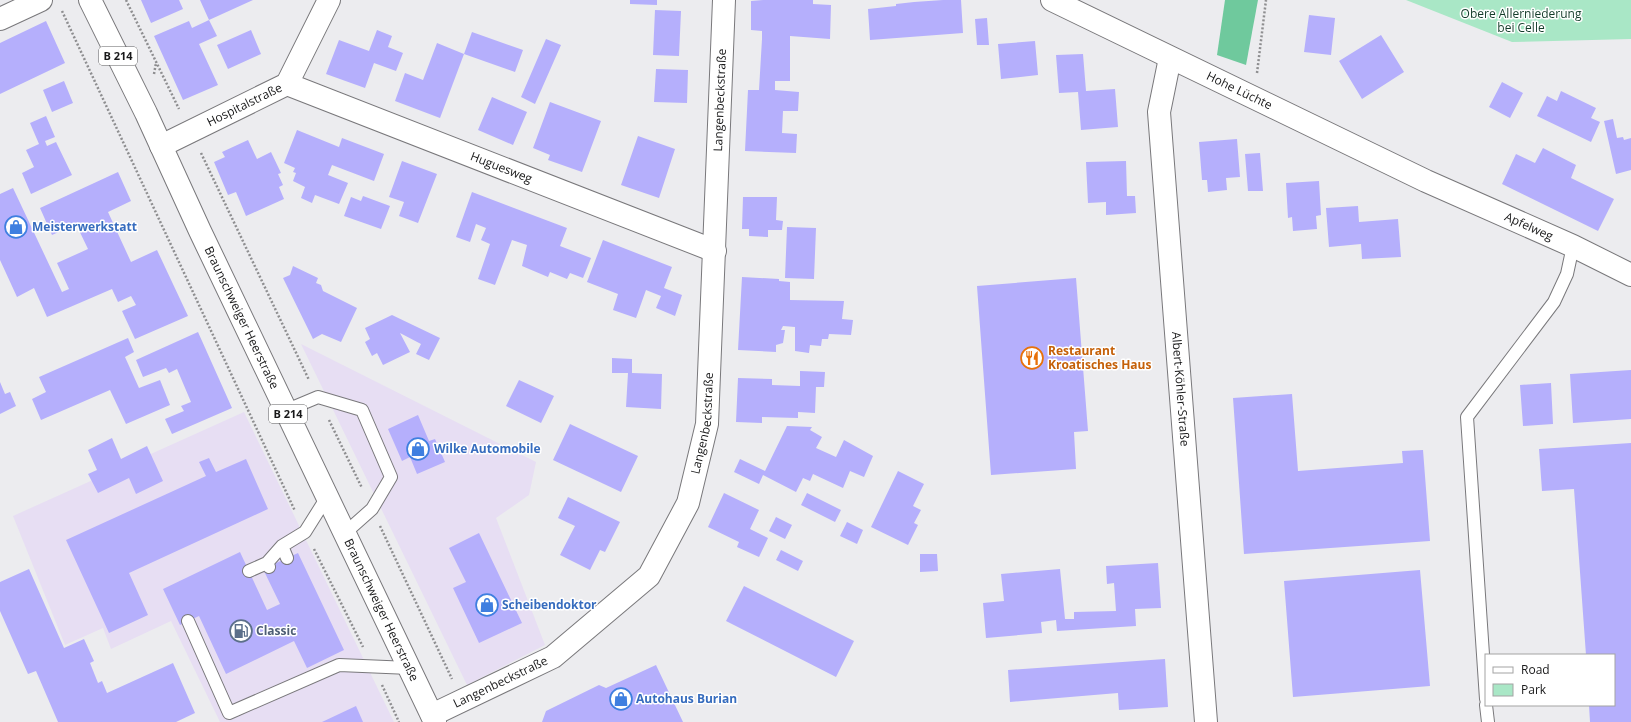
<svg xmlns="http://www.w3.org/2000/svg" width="1631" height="722" font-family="'Open Sans',sans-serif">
  <rect width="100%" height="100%" fill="#ececef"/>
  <path fill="#e7def3" d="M301,344L536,462L529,495L496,518L545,645L467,685Z
    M244,412L394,722H220L171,621L111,649L103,628L65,645L13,516Z"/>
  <path fill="#a9e7c6" d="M1406,0H1631V39L1512,42Z"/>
  <path fill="#6fc99d" d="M1225,0H1258L1246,65L1217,55Z"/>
  <path fill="#b5affc" d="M141,0H179L183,9L151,23Z
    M200,0H253L209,20Z
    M630,0H657V5L630,4Z
    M763,0H813V4L831,5L830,39L790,36V81H775V90L799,92L798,111H783L782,133L797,134L796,153L745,151L748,90H759L762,39V31L751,30V1Z
    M943,0H961L963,33L870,40L868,9L896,6V4L914,2Z
    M655,10L681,11L679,56L653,55Z
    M1309,15L1335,18L1331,55L1304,52Z
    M987,18L989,45H977L975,19Z
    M209,20L217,36L199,44L218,85L183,100L154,36L189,21L192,28Z
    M46,21L65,63L0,94V43Z
    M251,30L261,54L228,69L217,45Z
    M377,30L392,36L388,47L403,53L396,71L374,63L365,88L326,74L339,40L369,51Z
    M472,32L523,50L515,72L464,54L440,118L395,101L405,73L423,80L437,43L464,54Z
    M1381,35L1404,72L1362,99L1339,61Z
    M546,39L561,45L535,104L521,97Z
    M1035,41L1038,75L1001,79L998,44Z
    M1083,54L1086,91L1115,89L1118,127L1081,130L1078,92L1059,93L1056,55Z
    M656,69L688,70L687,103L654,102Z
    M64,81L73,103L52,112L43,90Z
    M1502,82L1523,93L1510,118L1489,107Z
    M1561,91L1596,108L1591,118L1600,122L1591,142L1537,116L1547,96L1557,101Z
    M492,97L527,112L513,145L478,130Z
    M550,102L601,121L582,172L548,160L550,155L533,148Z
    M46,116L55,137L45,141L47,146L56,142L72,175L31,194L22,173L34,167L26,150L39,144L30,123Z
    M1613,119L1617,138L1623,137L1624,140L1631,138V170L1616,174L1604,121Z
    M297,130L339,147L342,138L384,154L374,181L332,165L328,175L348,183L339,204L315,195L312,203L301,198L305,187L293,181L296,173L293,172L295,168L284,163Z
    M638,136L675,149L659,198L621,185Z
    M1237,139L1240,177L1226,178L1227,190L1208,192L1207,180H1202L1199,142Z
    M248,140L257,159L271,152L281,173L278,174L283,185L279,187L284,199L246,216L236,192L228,195L214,162L225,157L222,152Z
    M1543,148L1576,165L1571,178L1614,199L1598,231L1502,184L1516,154L1535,163Z
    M1260,153L1263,191H1248L1245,154Z
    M402,161L437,174L418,223L399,216L404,202L389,197Z
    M1126,161L1127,196H1135L1136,213L1106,215V202L1088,203L1086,162Z
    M118,172L131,201L108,212L131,262L157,250L188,316L135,339L122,311L136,305L131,296L118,302L112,289L47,317L34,288L17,297L0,260V194L13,188L62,292L69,289L57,263L88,249L76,224L52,235L40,208Z
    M1319,181L1321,215L1316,216L1317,229L1293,231L1292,217L1288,218L1286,183Z
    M472,192L567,228L560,246L591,258L583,278L570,273L567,279L550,272L548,277L522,266L527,245L512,240L495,285L478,279L490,244L481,240L486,228L476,224L470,242L456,237Z
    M363,196L390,206L381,229L344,216L351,197L361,201Z
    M743,197H777L776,220L783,221L782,230H768V237L749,236V229H742Z
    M1358,206L1359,222L1398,219L1401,257L1362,259L1361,244L1329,247L1326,208Z
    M787,227L816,228L814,279L785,278Z
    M603,240L672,267L664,288L682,295L675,316L656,308L661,296L646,290L636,318L613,310L618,294L587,282Z
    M293,266L318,278L316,283L321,285L323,291L357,308L341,342L322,334L313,339L283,278L290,275Z
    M742,277L779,279V281L790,282V300L844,301L842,319L853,320L851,335L829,334L828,339H822L821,346L810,345L809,353L795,351V327L783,326L781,330H785L783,343L776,345V352L738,350Z
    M1076,278L1088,431L1074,432L1076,469L991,475L977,286Z
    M392,315L440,338L429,360L416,354L421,344L400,333L410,352L383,365L377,353L372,356L365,342L370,339L365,328Z
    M198,332L232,408L172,434L165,419L184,411L181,406L191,402L177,369L169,373L166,368L143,377L136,360Z
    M128,338L134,352L125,357L139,388L160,380L170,405L126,424L110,390L41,420L32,399L46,392L39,377Z
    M612,358L632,359V373L662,374L661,409L626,407L628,373H612Z
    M1631,370V419L1573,423L1570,374Z
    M800,371L825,372L824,387H816L815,413L798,412V418L762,417V423L736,422L738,378L772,379V385L800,386Z
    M519,380L554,396L541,423L506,406Z
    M0,382L5,394L10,392L16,406L0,414Z
    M1551,383L1553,424L1523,426L1520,385Z
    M1292,394L1298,471L1403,463L1402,451L1423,450L1430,541L1244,554L1233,398Z
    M418,415L429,441L435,439L445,462L417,474L410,457L402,461L388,429Z
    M570,424L638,456L621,492L553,460Z
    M787,426L812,427L810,430L822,437L816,448L836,457L844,440L873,456L864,477L850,471L843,488L813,474L810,481L803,478L796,492L763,475L759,484L734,472L740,459L765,471Z
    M112,438L121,459L147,446L163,481L136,494L129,478L98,493L88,474L97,470L88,450Z
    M1631,443V722H1590L1589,705H1614V655H1586L1574,489L1542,491L1539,449Z
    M209,458L216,472L246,459L268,509L129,573L148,615L109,633L66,540L206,476L199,462Z
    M898,471L924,484L913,506L921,510L914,523L918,525L908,545L871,527Z
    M724,493L759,510L750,529L768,538L759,557L737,547L739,542L708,527Z
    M807,493L841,510L835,522L801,505Z
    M568,497L620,522L605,552L600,550L590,570L560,555L575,526L558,518Z
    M776,517L792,525L785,539L769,531Z
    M847,522L863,530L857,544L840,536Z
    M479,533L522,623L479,643L453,588L466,582L449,548Z
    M781,550L803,561L798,571L776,560Z
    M240,552L267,610L280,604L263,569L298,553L344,650L307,668L294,641L226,674L199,616L180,625L163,589Z
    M920,554H937L938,571L920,572Z
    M1158,563L1161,608L1135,609L1136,626L1057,631L1056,620L1041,622L1042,633L986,638L983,603L1004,601L1001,574L1060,569L1065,619H1074V612L1116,611L1114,583L1107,584L1106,566Z
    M29,569L64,648L84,639L94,661L90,663L98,683L102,681L107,693L173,663L195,713L176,722H58L36,671L28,674L0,611V582Z
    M1420,570L1430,686L1293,697L1284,581Z
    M744,586L854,641L836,677L726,621Z
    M1165,659L1168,707L1119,710L1118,693L1010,702L1008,670Z
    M656,665L683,722H542L546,711L599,685L606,688Z
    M356,706L363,722H322Z"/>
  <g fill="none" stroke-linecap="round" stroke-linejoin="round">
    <g stroke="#79787b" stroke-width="14">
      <path id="service" d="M287,410L318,397L362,410L391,477L372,509L345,533
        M282,546L287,558
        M267,563L282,546L305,532L327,497
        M249,571L267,563L269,567
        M188,621L229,713L339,665L410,668
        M1486,699L1467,417L1554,302L1567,274L1573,246
        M1486,705L1488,722"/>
    </g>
    <g stroke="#79787b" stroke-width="24">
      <g id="minor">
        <path id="s1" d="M1052,0L1426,181L1573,246L1631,275"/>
        <path d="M0,19L41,0"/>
        <path id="s2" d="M1170,58L1159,112L1206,722"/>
        <path id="s3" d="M287,84L715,251"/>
        <path id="s4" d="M161,146L287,84L329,0"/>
        <path id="s5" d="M432,715L553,657L649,576L688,503L707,424L724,0"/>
      </g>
    </g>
    <g stroke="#79787b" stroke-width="24">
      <g id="primary">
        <path id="s6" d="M90,0L146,113L200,231L435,722"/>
      </g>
    </g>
    <path stroke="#8e8e90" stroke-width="2.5" stroke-dasharray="2 2" stroke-linecap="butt" d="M126,0L179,109
      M62,11L295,511
      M1257,73L1266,0
      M154,74L156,63
      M201,153L309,380
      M329,420L362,488
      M380,526L452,679
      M314,549L363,647
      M382,685L399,722"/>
    <use href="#service" stroke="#fff" stroke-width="12"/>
    <use href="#minor" stroke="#fff" stroke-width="22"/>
    <use href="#primary" stroke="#fff" stroke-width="22"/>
  </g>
  <defs>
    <g id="shop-ring" transform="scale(1.15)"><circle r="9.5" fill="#fff" stroke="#3f7fe0" stroke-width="1.5"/><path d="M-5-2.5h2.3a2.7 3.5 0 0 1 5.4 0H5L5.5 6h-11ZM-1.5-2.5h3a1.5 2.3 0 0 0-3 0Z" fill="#3f7fe0"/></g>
    <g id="restaurant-ring" transform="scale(1.15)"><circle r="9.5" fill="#fff" stroke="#e8710a" stroke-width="1.5"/><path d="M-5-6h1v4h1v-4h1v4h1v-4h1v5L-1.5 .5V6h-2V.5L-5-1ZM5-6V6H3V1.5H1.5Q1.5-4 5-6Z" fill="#e8710a"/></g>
    <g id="fuel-ring" transform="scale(1.15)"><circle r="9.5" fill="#fff" stroke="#5c6f8a" stroke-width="1.5"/><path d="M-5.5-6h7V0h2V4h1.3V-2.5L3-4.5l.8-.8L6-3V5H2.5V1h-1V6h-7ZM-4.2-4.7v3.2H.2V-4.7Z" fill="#5c6f8a"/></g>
  </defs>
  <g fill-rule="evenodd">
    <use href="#shop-ring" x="16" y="227"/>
    <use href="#restaurant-ring" x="1032" y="358"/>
    <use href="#shop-ring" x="418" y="449"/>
    <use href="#shop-ring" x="487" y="605"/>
    <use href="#fuel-ring" x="241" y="631"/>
    <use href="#shop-ring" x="621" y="699"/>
  </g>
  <g text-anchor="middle" stroke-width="3" stroke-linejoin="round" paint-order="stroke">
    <g fill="#fff" stroke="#5d5d5e" stroke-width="1">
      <rect x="99" y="47" width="38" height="18" rx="3"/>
      <rect x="269" y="405" width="38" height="18" rx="3"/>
    </g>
    <g font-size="11" font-weight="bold" fill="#181819">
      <text x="118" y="60">B 214</text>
      <text x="288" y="418">B 214</text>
    </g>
    <g font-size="12" fill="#143c2a" stroke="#fff">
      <text x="1521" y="18">Obere Allerniederung<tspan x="1521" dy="14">bei Celle</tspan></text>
    </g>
    <g font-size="12" fill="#181819" stroke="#fff">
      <text dy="4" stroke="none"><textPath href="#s1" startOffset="208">Hohe Lüchte</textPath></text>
      <text dy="4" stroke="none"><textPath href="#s5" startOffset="748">Langenbeckstraße</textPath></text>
      <text dy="4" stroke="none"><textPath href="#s4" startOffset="93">Hospitalstraße</textPath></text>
      <text dy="4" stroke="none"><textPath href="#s3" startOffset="230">Huguesweg</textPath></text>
      <text dy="4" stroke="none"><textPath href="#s1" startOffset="528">Apfelweg</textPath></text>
      <text dy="4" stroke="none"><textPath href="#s6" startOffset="352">Braunschweiger Heerstraße</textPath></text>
      <text dy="4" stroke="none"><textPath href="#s2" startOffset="333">Albert-Köhler-Straße</textPath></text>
      <text dy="4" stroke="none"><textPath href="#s5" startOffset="424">Langenbeckstraße</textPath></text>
      <text dy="4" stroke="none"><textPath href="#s6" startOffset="676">Braunschweiger Heerstraße</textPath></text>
      <text dy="4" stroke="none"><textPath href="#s5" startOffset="76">Langenbeckstraße</textPath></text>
    </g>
    <g font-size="12" font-weight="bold" fill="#366cbe" stroke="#fff" text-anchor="start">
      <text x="32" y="231">Meisterwerkstatt</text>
      <text x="434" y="453">Wilke Automobile</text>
      <text x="502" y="609">Scheibendoktor</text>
      <text x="636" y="703">Autohaus Burian</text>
    </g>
    <g font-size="12" font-weight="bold" fill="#c56008" stroke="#fff" text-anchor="start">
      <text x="1048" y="355">Restaurant<tspan x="1048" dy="14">Kroatisches Haus</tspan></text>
    </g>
    <g font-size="12" font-weight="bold" fill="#4e5e75" stroke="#fff" text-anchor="start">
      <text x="256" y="635">Classic</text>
    </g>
  </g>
  <rect x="1485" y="654" width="130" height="52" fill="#ffffff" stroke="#a3a3a3"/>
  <rect x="1493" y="667" width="20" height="6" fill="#ffffff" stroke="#a3a3a3"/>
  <text x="1521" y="674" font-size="12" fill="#181819">Road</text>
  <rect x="1493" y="684" width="20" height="12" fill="#a9e7c6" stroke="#a3a3a3"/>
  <text x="1521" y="694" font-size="12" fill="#181819">Park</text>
</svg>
